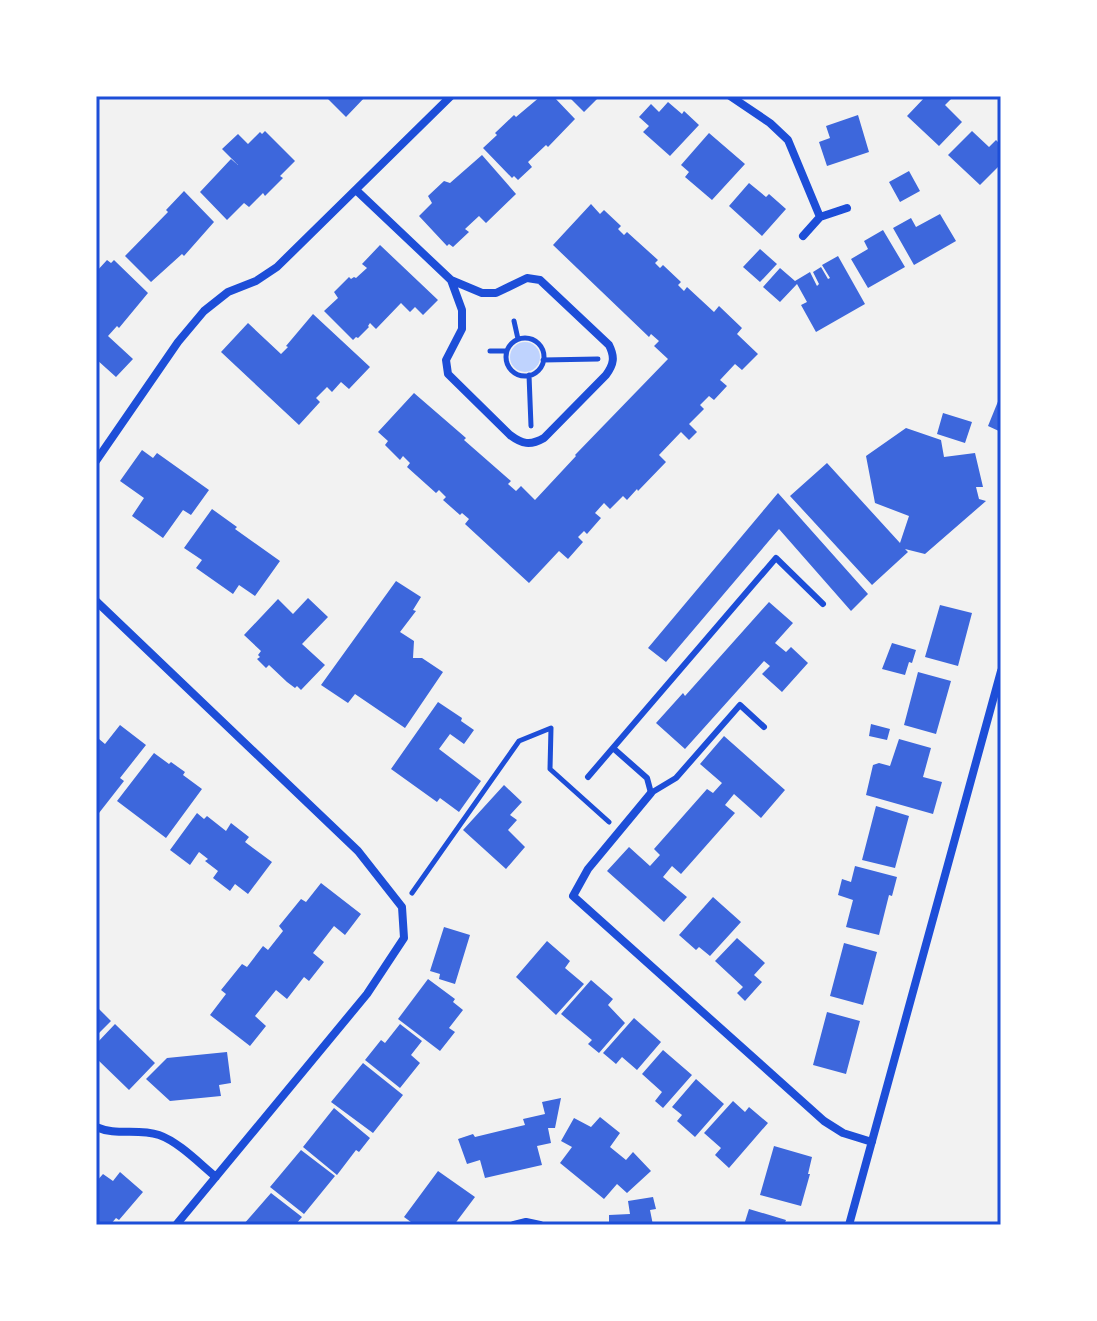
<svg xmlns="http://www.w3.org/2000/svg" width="1097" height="1321" font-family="'Exo 2',sans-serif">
  <rect width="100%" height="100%" fill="#f2f2f2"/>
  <path fill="#bfd3fe" d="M510 357a15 15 0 1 1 30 0a15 15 0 1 1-30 0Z"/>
  <path fill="#3d67dc" d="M325,96H366L346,117Z
    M541,96H553L575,119L548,147L546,145L528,162L532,167L518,180L514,176L512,178L483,148L497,135L495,133L514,115L516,117Z
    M568,96H596L598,98L584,112Z
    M926,96H950L952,98L945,105L962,122L939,146L907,116Z
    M668,102L682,114L684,111L699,125L670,156L643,132L649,126L639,117L651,104L659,112Z
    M858,115L869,152L827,166L819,142L830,138L826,126Z
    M265,131L295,161L280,176L283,178L265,196L263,193L249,207L244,203L227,220L200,192L231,159L238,165L222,149L238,134L248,144L260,132L262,134Z
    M972,131L989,147L996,140L1001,145V164L980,185L948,155Z
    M709,133L745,164L712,200L685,177L689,172L681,165Z
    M482,155L516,194L486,223L479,216L465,229L469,232L453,247L449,244L447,246L419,216L432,203L428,196L444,181L450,183Z
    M909,171L920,191L900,202L889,182Z
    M749,183L766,197L769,194L786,209L762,236L729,206Z
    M184,191L214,222L184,256L182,254L151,282L125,256L168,212L166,210Z
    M591,204L600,214L604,210L621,226L618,229L624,235L627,232L658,260L655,263L660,268L663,265L681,282L678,285L684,291L687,287L714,312L719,306L742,328L737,334L758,354L742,370L735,364L720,380L727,386L714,400L709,396L700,405L704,409L689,424L697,432L689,440L681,432L659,455L666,462L638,491L637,489L627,500L623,496L610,509L604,503L595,513L601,518L587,534L584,531L578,537L583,542L568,559L559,551L529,583L465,524L469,519L462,513L460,515L443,500L446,497L439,490L436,493L407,467L410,463L403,456L400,460L385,445L388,441L378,432L414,393L466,438L464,440L511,481L508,484L516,491L521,486L535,500L576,456L575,455L668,359L654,346L659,341L651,334L649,337L553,245Z
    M940,214L956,241L914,265L893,228L911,218L916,227Z
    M883,230L905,267L868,288L851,259L868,249L864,241Z
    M380,245L438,300L423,315L415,307L410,312L401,303L376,329L370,323L368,326L369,327L358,338L356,337L353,340L324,311L338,298L334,292L349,277L351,279L354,277L356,278L367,268L362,264Z
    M760,249L777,264L760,282L743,267Z
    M838,256L865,304L816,332L801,305L807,302L797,284L780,302L763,287L780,268L795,281L810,272L817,286L819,284L813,272L821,267L828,279L830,278L822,265Z
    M107,260L111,263L114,260L148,293L119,328L117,326L108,336L133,359L116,377L96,359V280L98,278L96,272Z
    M313,314L370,367L349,389L341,382L332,392L327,387L316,398L320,402L299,425L221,352L248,323L281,354L288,347L286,346Z
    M1001,394V432L988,426Z
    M943,413L972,422L965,443L937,434Z
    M906,428L941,440L944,457L975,453L983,487H976L979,499L986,501L925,554L905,549L908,552L872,585L790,496L827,463L900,543L909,516L875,503L866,456Z
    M142,450L153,458L157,453L209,490L191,515L183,510L163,538L132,516L144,498L120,481Z
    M778,493L868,594L851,611L779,529L666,662L648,648Z
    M212,509L237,527L235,529L280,561L255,596L239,585L233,594L196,568L202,560L184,548Z
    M396,581L421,597L413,610L416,611L400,632L414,641L413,658H422L443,672L405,728L355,694L348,703L321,685Z
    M308,598L328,617L302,644L325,665L301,690L297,686L295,688L287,682L269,665L266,668L257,659L260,657L258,655L261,651L244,635L278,599L293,614Z
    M769,602L793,623L775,643L786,652L791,647L808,663L782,692L762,674L770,666L764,661L685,749L656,723L683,693L685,696Z
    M940,605L972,613L958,666L925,657Z
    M892,643L916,650L912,663L909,662L905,675L882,669Z
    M918,672L951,681L936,734L904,725Z
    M438,702L462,718L461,721L474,730L464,744L450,734L439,749L481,781L459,812L440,798L437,802L391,769Z
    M871,724L890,729L887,740L869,736Z
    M120,725L146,745L120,778L124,781L99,813L96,811V744L99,739L105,744Z
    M724,736L785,790L761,818L734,794L725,805L735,813L681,874L672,866L663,877L687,897L664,922L607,871L629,847L650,866L660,855L654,849L707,789L713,793L722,783L700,764Z
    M899,739L931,748L923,777L942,782L933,814L866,795L873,765L879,763L890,766Z
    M154,753L169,764L171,762L185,772L183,775L202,789L166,838L117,801Z
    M504,785L522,802L510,815L517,820L508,830L525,847L506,869L463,830Z
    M876,806L909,816L895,868L862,860Z
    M197,813L204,819L207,816L226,831L231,823L249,837L245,842L272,862L248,894L235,884L230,891L213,878L218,871L205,861L208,859L199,852L190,865L170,850Z
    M855,866L897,877L892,896L889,895L879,935L846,927L853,900L838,895L842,879L851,882Z
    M321,883L361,914L345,935L334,926L313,953L324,962L309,981L304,977L287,999L276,990L255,1016L266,1026L250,1046L210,1015L226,994L221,990L242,964L247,967L263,946L268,950L283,931L279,926L301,899L306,902Z
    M713,897L741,922L710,956L699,947L696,950L679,935Z
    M444,927L470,935L455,984L439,979L440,974L430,971Z
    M737,938L765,963L754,975L762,982L745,1001L737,993L743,987L715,961Z
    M547,941L570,961L565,968L584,984L556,1015L516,977Z
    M844,943L877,952L863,1005L830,996Z
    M428,979L455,999L453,1002L463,1010L449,1028L455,1032L440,1051L398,1019Z
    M591,980L613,999L608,1005L625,1023L599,1053L588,1044L592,1040L561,1014Z
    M96,1006L111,1021L96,1036Z
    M827,1012L860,1021L846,1074L813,1065Z
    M634,1018L661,1042L637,1070L622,1057L616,1064L603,1053Z
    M115,1024L155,1063L129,1090L96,1058V1044Z
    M400,1024L422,1041L411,1055L420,1063L400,1088L365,1060L381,1040L385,1043Z
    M663,1050L692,1075L663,1108L655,1101L662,1092L642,1074Z
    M227,1052L231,1083L219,1085L221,1096L170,1101L146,1079L167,1058Z
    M363,1063L403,1095L373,1133L331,1102Z
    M696,1079L724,1104L695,1137L677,1121L682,1115L672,1107Z
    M561,1098L555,1128H548L551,1143L537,1146L542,1165L485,1178L480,1160L467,1164L458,1139L473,1134L475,1137L525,1125L523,1119L545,1114L542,1102Z
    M733,1101L745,1112L749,1107L768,1123L729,1168L715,1155L721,1148L704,1133Z
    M334,1108L370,1138L359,1152L356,1150L337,1175L303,1147Z
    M600,1117L620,1133L610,1147L626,1160L633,1152L651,1171L627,1193L617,1184L604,1199L560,1163L572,1147L561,1141L574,1118L591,1127Z
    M774,1146L812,1157L808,1174H810L801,1206L760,1195Z
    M301,1150L335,1176L304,1214L270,1187Z
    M438,1171L475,1197L454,1225H415L404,1217Z
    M120,1172L143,1192L119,1220L116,1218L110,1225H96V1182L103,1174L113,1181Z
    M271,1193L302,1217L295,1225H243Z
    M653,1197L656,1209L650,1210L653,1225H609V1215L630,1214L628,1201Z
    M749,1209L786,1220L784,1225H744Z"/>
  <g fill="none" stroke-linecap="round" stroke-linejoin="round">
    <path stroke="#1d4ed8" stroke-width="5" d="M514,321L518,339
      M506 357a19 19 0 1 1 38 0a19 19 0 1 1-38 0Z
      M490,351H507
      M543,360L598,359
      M529,375L531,426
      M412,893L519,741L551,728L550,769L609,822"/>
    <path stroke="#1d4ed8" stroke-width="6" d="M613,748L647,778L651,793L676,778L740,705L764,727
      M588,777L776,558L823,604"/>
    <path stroke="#1d4ed8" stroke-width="8" d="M730,96L770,123L788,140L820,217
      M356,190L451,280L482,293H496L527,278L540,280L609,345C615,357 614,364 606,375L544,438C530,446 522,444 510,435L448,374L446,360L462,329V310L451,280
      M803,236L820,217L847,208
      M96,461L178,342L204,311L228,292L256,281L277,267L451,96
      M96,601L358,851L402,907L404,938L367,994L176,1225
      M651,793L588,869L573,896L824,1121L843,1133L872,1142
      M96,1127C116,1136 138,1128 159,1135C179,1142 200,1164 216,1177
      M514,1225L526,1222L540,1225
      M849,1225L1001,671"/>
  </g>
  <rect width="1097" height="1321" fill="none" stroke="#ffffff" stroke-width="196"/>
  <rect x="98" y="98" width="901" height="1125" fill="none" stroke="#1d4ed8" stroke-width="3"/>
</svg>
